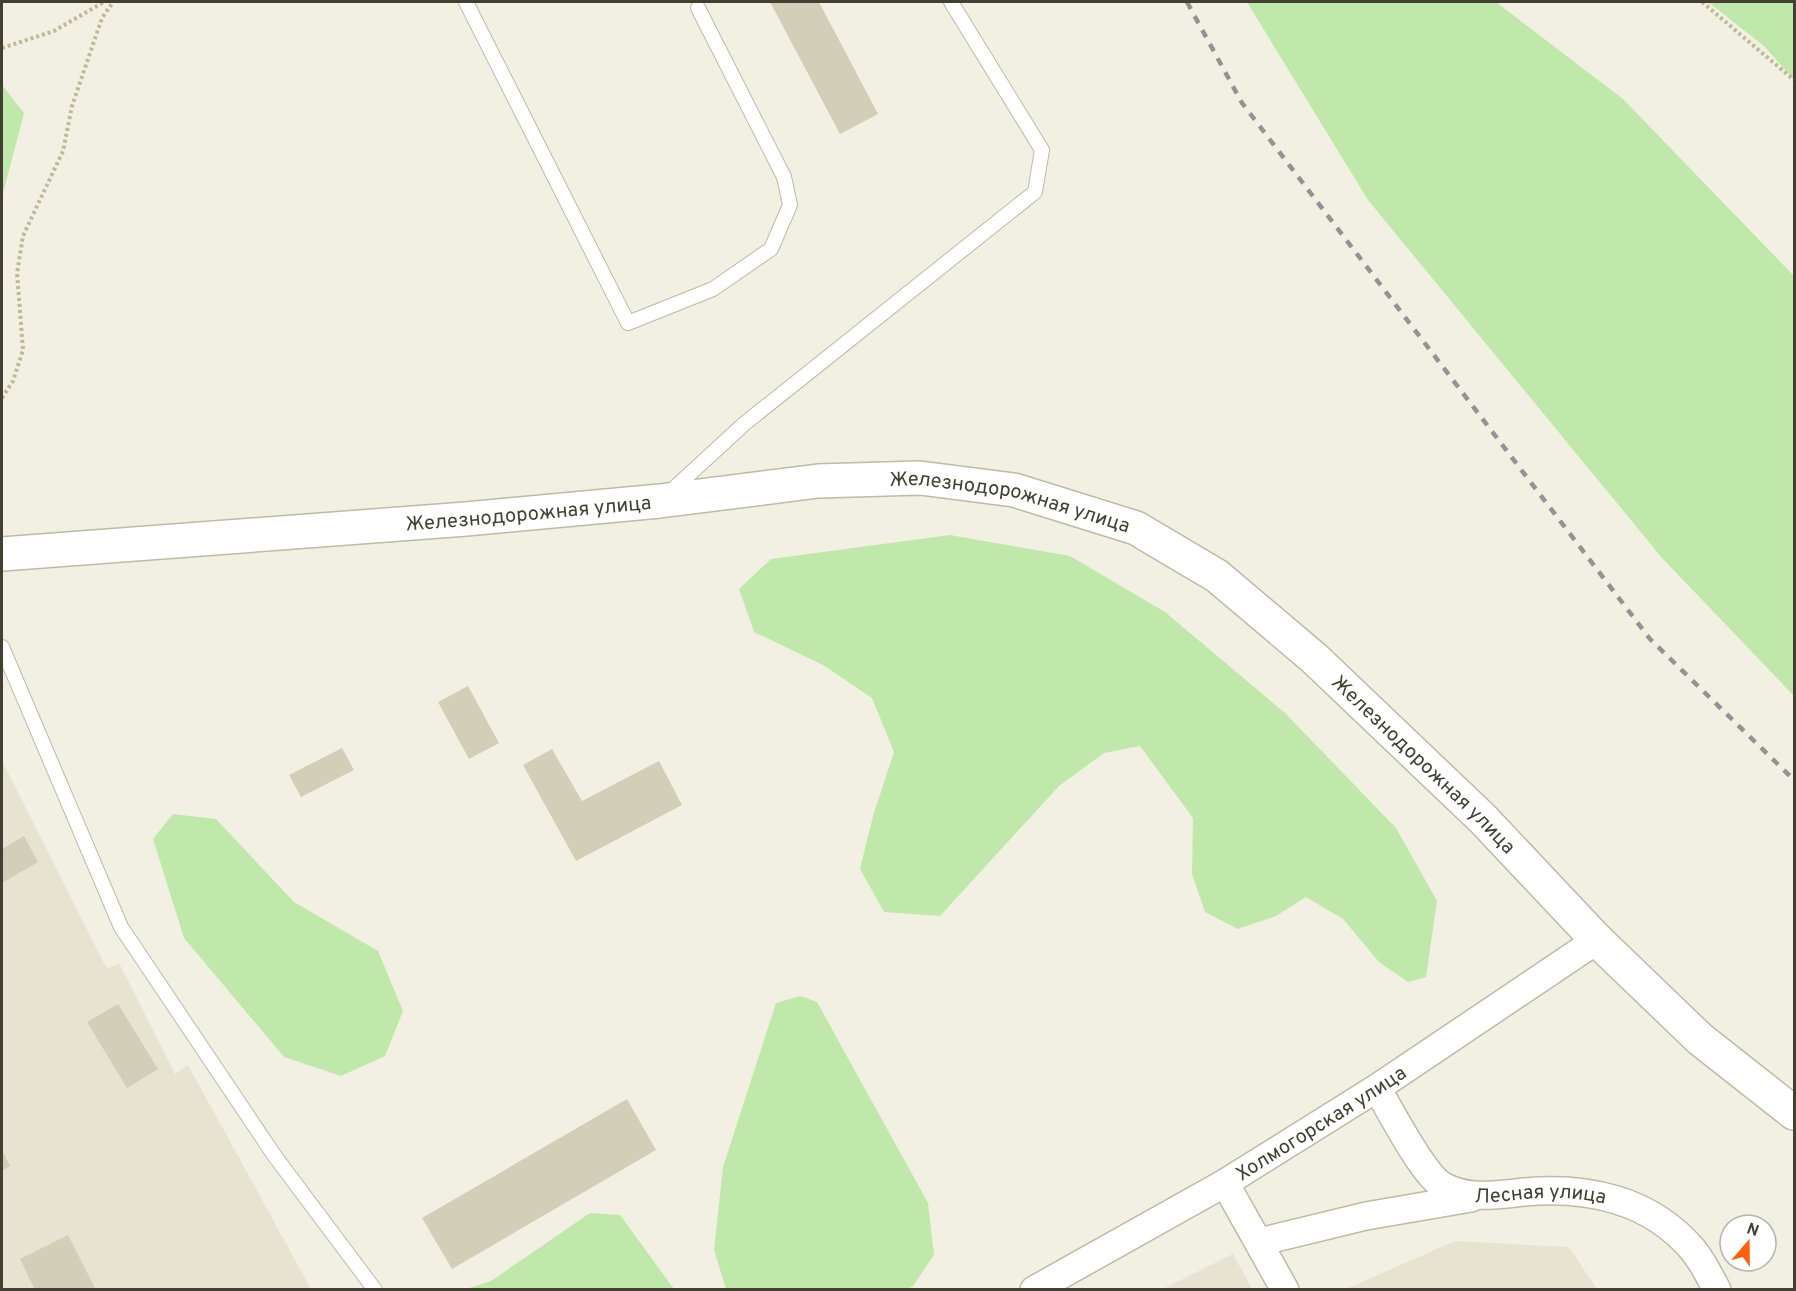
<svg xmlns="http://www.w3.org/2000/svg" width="1796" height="1291" font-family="Overpass,sans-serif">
  <rect width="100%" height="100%" fill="#f2f0e3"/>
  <path fill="#e6e3d1" d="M2,761L107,969L119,963L175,1074L188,1065L311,1289H5L2,1283Z
    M1455,1241L1569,1247L1597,1289H1346Z
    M1233,1254L1252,1289H1163Z"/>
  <path fill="#c0e8aa" d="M1247,2H1496L1623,99L1794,276V696L1662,558L1368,200Z
    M1708,2H1794V80L1764,46Z
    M2,85L24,113L2,197Z
    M950,535L1070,556L1165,612L1285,713L1396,828L1437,901L1426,977L1408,982L1379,962L1343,919L1306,897L1276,916L1238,929L1205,912L1192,874L1193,818L1140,746L1104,753L1059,786L940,916L884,912L860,869L873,816L894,752L872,698L823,665L754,632L739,589L771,559Z
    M173,814L216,819L294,902L378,951L403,1011L385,1056L341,1076L284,1057L184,938L153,839Z
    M801,996L817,1002L928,1203L934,1255L913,1286L908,1289H726L714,1250L723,1167L776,1003Z
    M590,1213L620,1215L674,1289H466L491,1281Z"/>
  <path fill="#d3ceb8" d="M770,2H819L878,114L840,134Z
    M468,686L499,743L469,759L438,702Z
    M342,748L354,770L301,797L289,775Z
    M552,749L582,801L659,761L682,805L576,861L523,765Z
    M24,836L38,862L2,883V849Z
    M118,1004L158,1069L127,1088L87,1022Z
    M627,1099L656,1150L452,1269L422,1218Z
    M2,1150L10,1166L2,1171Z
    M68,1235L95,1288L35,1290L20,1259Z"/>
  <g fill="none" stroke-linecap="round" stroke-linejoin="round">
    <g stroke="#bdbaa5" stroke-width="16">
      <path id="service" d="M466,2L628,323L713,289L771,249L790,205L784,177L698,8
        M668,494L744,424L1035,192L1042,150L951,2
        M2,647L121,927L274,1155L375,1290"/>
    </g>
    <g stroke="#bdbaa5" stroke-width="30">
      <g id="minor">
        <path id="s1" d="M1377,1088C1390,1110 1423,1175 1443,1186C1468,1200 1497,1195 1524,1192C1588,1186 1651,1200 1693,1250C1703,1262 1710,1277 1717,1290"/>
        <path d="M1225,1183L1285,1290"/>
        <path d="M1259,1242L1366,1216L1471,1198"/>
        <path id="s2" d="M1034,1290L1225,1183L1377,1088L1597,940"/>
      </g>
    </g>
    <g stroke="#bdbaa5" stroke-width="36">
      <g id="tertiary">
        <path id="s3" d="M2,554L466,519L660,501L818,481L920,478L1014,490L1136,528L1217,576L1314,658L1483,819L1597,940L1700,1039L1794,1113"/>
      </g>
    </g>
    <path stroke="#bfb996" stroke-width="4" stroke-dasharray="3 3" stroke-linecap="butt" d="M1702,2L1794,80
      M2,48L54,31L104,2
      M2,398L13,381L23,350L17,273L23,236L63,151L72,106L102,18L113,2"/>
    <use href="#service" stroke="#fff" stroke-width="14"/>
    <use href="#minor" stroke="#fff" stroke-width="27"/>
    <use href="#tertiary" stroke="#fff" stroke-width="33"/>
    <path stroke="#939393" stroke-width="4.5" stroke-dasharray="8 8" stroke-linecap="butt" d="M1187,2L1242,103L1650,639L1794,780"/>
  </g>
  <g text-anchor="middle" stroke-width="4.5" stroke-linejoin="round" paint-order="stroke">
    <g font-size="20" fill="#434033" stroke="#fff">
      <text dy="7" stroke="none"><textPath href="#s3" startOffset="1014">Железнодорожная улица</textPath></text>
      <text dy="7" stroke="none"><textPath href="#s3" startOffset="528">Железнодорожная улица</textPath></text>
      <text dy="7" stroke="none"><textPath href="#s3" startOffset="1518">Железнодорожная улица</textPath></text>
      <text dy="7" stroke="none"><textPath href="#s2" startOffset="332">Холмогорская улица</textPath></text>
      <text dy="7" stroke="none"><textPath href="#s1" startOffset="218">Лесная улица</textPath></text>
    </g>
  </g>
  <rect width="1796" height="1291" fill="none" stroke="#434033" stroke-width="6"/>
  <g transform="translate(1748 1243) rotate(20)"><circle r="28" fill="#ffffff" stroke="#b4b3ad" stroke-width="1.5"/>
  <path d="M0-4.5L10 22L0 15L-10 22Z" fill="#fe600d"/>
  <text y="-9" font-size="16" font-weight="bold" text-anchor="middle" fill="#434033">N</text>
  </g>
</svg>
